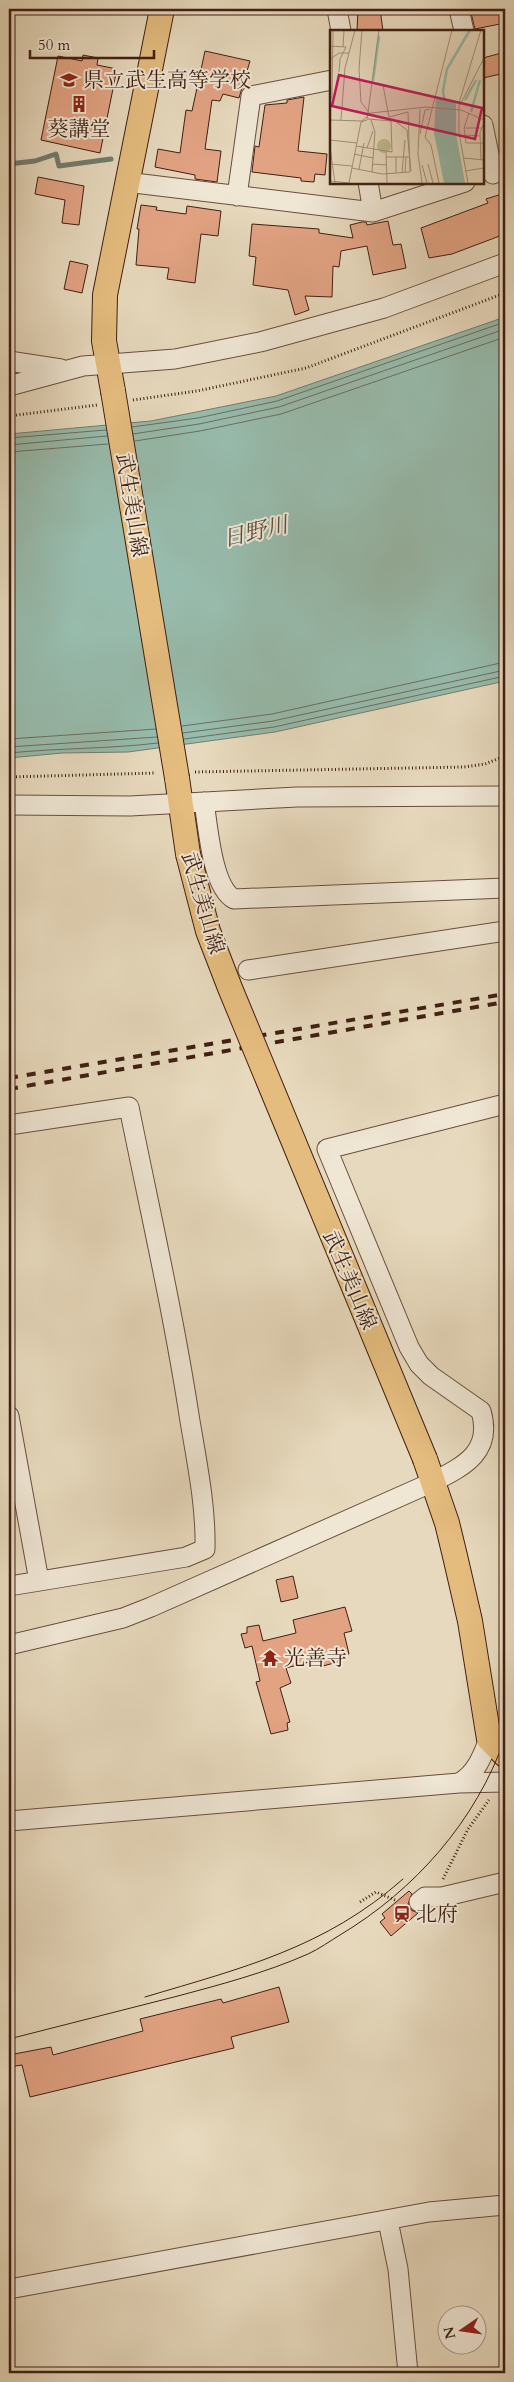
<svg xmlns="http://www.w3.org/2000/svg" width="514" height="2382" font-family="Cardo,'Noto Serif JP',serif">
  <rect width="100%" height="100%" fill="#e7d9bd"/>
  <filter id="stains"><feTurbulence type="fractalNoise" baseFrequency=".004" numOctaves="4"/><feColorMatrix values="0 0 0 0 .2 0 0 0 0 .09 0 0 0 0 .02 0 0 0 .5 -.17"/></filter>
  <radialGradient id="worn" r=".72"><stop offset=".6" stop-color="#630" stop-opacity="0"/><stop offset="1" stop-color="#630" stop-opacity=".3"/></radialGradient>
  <path fill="#97bbac" stroke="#747d6f" d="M505,317V681L275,732L128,752L62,753L9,758V434L151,421L276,396Z"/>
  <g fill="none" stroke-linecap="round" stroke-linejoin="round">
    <path stroke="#6c6d60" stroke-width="1" d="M132,427L198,418L277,401L505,322
      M133,434L199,424L279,407L505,329
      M9,438L106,430
      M135,441L200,431L281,414L505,337
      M9,445L107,436
      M9,452L108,444
      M182,726L272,714L505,662
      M183,733L273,721L505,670
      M9,739L156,729
      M184,739L274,727L505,676
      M9,747L157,737
      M9,753C58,748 108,749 158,743"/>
    <path stroke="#747d6f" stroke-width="5" d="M9,164L35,161L56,154L59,166L111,159"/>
  </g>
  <path fill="#e2a383" stroke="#401f13" d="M358,9H380L383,31H357Z
    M470,9H505V23L475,29Z
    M205,51L250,61L239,98L223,94L220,101L212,100L205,149L221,151L217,182L195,179V175L155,167L158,149L180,153L186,110L192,111Z
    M505,52V73L483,78V58Z
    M83,55L98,58L97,65L117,69L100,153L41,140L58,56L82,61Z
    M304,97L298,151L327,154L325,175L315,174L314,182L301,181V178L252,172L255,146L259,147L265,105L287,103V100Z
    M38,177L84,186L79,225L62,223L65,200L35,194Z
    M505,193V234L452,254L429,258L421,228L488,203L486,199Z
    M141,205L157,207L156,210L186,214L187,206L221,211L218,236L201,234L195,283L167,279L169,268L136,265L139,229H137Z
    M388,221L393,245L401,244L406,268L373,275L367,246L341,251L339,267L333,266L332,297L305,296L309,310L295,315L288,290L253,285L256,257L249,256L252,224L319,229V233L353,238L350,225L362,222H366L367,225Z
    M70,261L88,265L82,293L64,289Z
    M293,1576L298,1598L281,1602L276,1580Z
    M345,1607L352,1631L344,1633L349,1654L336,1657L338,1662L319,1667L317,1660L286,1668L291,1683L280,1688L290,1722L287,1723L288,1730L271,1734L256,1682L260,1681L252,1646L245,1648L241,1634L247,1633V1627L259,1625L263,1641L296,1633L293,1620Z
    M409,1891L412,1894L408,1904L411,1910L418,1913L391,1936L380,1922L385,1918L382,1914Z
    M279,1987L289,2022L231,2037L234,2048L30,2097L22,2065L9,2067V2055L51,2047L53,2055L143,2031L140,2019L221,1999L223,2003Z"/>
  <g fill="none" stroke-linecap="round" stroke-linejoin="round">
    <g stroke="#6a4e3e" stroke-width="21">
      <path id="minor" d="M337,9L341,31
        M459,9L464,31
        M483,125L493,174
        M126,182L373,212L465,182
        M368,182L373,212
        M237,196L251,96L332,80
        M9,361L61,369
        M9,386L83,366L175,359L260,342L384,308L505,263
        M204,802C208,826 212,887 234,899L505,888
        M9,805L130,806L297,797L505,796
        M248,970L505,931
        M9,1125L129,1107C150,1211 174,1316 190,1421C197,1463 206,1506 205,1549L186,1557L9,1586
        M9,1416L39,1581
        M9,1645L123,1618L151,1607L433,1482C464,1466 493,1452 481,1411L431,1376L419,1364L409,1347L327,1149L505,1104
        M459,1783C476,1774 483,1755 489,1739
        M9,1821L459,1783L505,1782
        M419,1902L425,1897H442L505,1882
        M388,2221L398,2269L408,2373
        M9,2289L429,2212L505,2205"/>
    </g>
    <g stroke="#401f13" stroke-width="26">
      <path id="major" d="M113,391L104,341L105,295L162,9
        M177,778L188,854
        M425,1459L447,1523L455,1556L470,1621L489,1739L505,1755"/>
    </g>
    <path stroke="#401f13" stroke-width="3" stroke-dasharray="1 2.5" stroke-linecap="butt" d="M133,400L197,391L306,368L505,293
      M9,416L97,405
      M195,772L464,767L485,764L505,756
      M9,777L156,773
      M443,1879L468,1829L489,1800
      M360,1902L376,1892L395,1900"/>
    <use href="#minor" stroke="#efe6d4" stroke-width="19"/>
    <use href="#major" stroke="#e4bc7e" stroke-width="24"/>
    <path stroke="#401f13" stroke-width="1" d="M145,1997C242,1968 325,1948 403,1879
      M9,2039C64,2025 119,2011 174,1997C219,1985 265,1973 308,1954C319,1949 330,1941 340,1935C415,1890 476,1821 505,1738"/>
    <path stroke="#401f13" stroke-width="4" stroke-dasharray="9 9" stroke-linecap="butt" d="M9,1078L505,994
      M9,1089L505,1002"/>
    <g stroke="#401f13" stroke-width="26" stroke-linecap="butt">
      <path id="major-bridge" d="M113,391L177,778
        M188,854L208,931L230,988L425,1459"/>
    </g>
    <use href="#major-bridge" stroke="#e4bc7e" stroke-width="24"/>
  </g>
  <defs>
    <g id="school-bare" transform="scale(1.35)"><path d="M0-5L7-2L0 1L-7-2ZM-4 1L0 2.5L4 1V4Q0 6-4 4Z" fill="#8f2418" stroke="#efe6d4" stroke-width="2.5" paint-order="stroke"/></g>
    <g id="building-bare" transform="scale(1.35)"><path d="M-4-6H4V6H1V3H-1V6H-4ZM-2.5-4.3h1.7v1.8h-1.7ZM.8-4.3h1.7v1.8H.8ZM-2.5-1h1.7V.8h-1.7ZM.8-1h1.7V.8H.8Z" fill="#8f2418" stroke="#efe6d4" stroke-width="2.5" paint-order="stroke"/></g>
    <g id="temple-bare" transform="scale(1.35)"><path d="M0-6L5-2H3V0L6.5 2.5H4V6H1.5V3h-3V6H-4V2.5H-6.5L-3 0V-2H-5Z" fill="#8f2418" stroke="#efe6d4" stroke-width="2.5" paint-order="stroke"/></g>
    <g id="station-bare" transform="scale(1.35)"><path d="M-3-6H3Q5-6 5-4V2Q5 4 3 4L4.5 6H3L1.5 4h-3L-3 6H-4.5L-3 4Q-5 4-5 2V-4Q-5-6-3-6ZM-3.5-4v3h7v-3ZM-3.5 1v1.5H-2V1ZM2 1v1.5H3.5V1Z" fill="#8f2418" stroke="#efe6d4" stroke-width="2.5" paint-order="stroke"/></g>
  </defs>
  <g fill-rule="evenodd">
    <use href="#school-bare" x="69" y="80"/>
    <use href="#building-bare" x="79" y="104"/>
    <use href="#temple-bare" x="270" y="1658"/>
    <use href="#station-bare" x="402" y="1914"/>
  </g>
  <g text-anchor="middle" stroke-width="4" stroke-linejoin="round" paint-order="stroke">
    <g font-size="21" fill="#401f13" stroke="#efe6d4" text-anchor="start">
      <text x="83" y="87">県立武生高等学校</text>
      <text x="79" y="136" text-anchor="middle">葵講堂</text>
      <text x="284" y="1665">光善寺</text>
      <text x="416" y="1921">北府</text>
    </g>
    <g font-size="21" fill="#401f13" stroke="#efe6d4">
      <text transform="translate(132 505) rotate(81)" y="7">武生美山線</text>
      <text transform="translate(203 903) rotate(74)" y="7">武生美山線</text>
      <text transform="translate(350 1280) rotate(67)" y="7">武生美山線</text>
    </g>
    <g font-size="22" font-style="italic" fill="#5a4e41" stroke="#efe6d4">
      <text transform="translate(255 531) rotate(-13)" y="8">日野川</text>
    </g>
  </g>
  <g transform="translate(330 30)">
    <rect width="154" height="154" fill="#e7d9bd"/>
    <path d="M47 116a7 7 0 1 1 14 0a7 7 0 1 1-14 0Z" fill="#bebc8c"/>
    <path d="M106,68L126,72V103L135,153H114L104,103Z" fill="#97bbac"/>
    <path fill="none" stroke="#97bbac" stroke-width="2.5" d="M43,51L49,6M135,70L146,50M115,73L113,61L117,39L140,0M141,82L150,50"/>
    <path fill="none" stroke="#a48f79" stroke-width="1" d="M32,0L29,39L31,72L41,85L65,91L77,100L81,141M0,16L16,17M13,17L14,0M0,29L9,23H19M9,42L10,29L16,17M2,69L3,0M130,75L154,28M90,79L88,124L92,153M139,83L134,98L136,113H154M0,90L32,91L41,83L96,77L131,80L154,90M11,90L15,38L25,0M41,90L45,102L42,142M31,92L37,90L49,0M134,98H151M90,104L95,80L100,79M135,105L150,106M0,110L27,113M26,116L62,122L61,91L38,89M0,117L5,153M37,118L43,101M56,122L57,153M24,124L43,128M56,127H80M66,127V143M134,128L154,130M151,130L150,102L154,93M0,134L22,136M42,134L57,135M98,134L103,153M92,135L97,153M22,138L52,144L80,142L78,82L59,87L53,55L42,53M29,139L34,113M135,141L154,138M72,142L75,110M75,142L76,127M0,151L19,153M19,153L31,92M109,153L101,115L95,107L122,0M138,153L129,103V73L151,0"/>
    <path fill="#c2185b" fill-opacity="0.15" stroke="#c2185b" stroke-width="2.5" d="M9,45L152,78L145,109L2,76Z"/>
    <rect width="154" height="154" fill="none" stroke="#401f13" stroke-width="2.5"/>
  </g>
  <rect width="514" height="2382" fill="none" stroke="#e7d9bd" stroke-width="30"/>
  <rect x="10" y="10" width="494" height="2362" fill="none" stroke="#401f13" stroke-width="2.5"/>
  <rect x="15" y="15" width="484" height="2352" fill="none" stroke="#401f13"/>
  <g transform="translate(462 2330) rotate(257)"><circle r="24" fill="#efe6d4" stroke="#a99687"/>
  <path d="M0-4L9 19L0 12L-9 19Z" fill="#8f2418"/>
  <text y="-8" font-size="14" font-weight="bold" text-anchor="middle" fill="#401f13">N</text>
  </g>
  <path d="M30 50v8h124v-8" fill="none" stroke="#401f13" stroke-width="2.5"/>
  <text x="38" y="50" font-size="15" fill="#401f13" stroke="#efe6d4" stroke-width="4" paint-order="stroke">50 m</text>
  <rect width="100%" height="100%" filter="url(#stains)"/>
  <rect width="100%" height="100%" fill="url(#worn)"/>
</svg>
